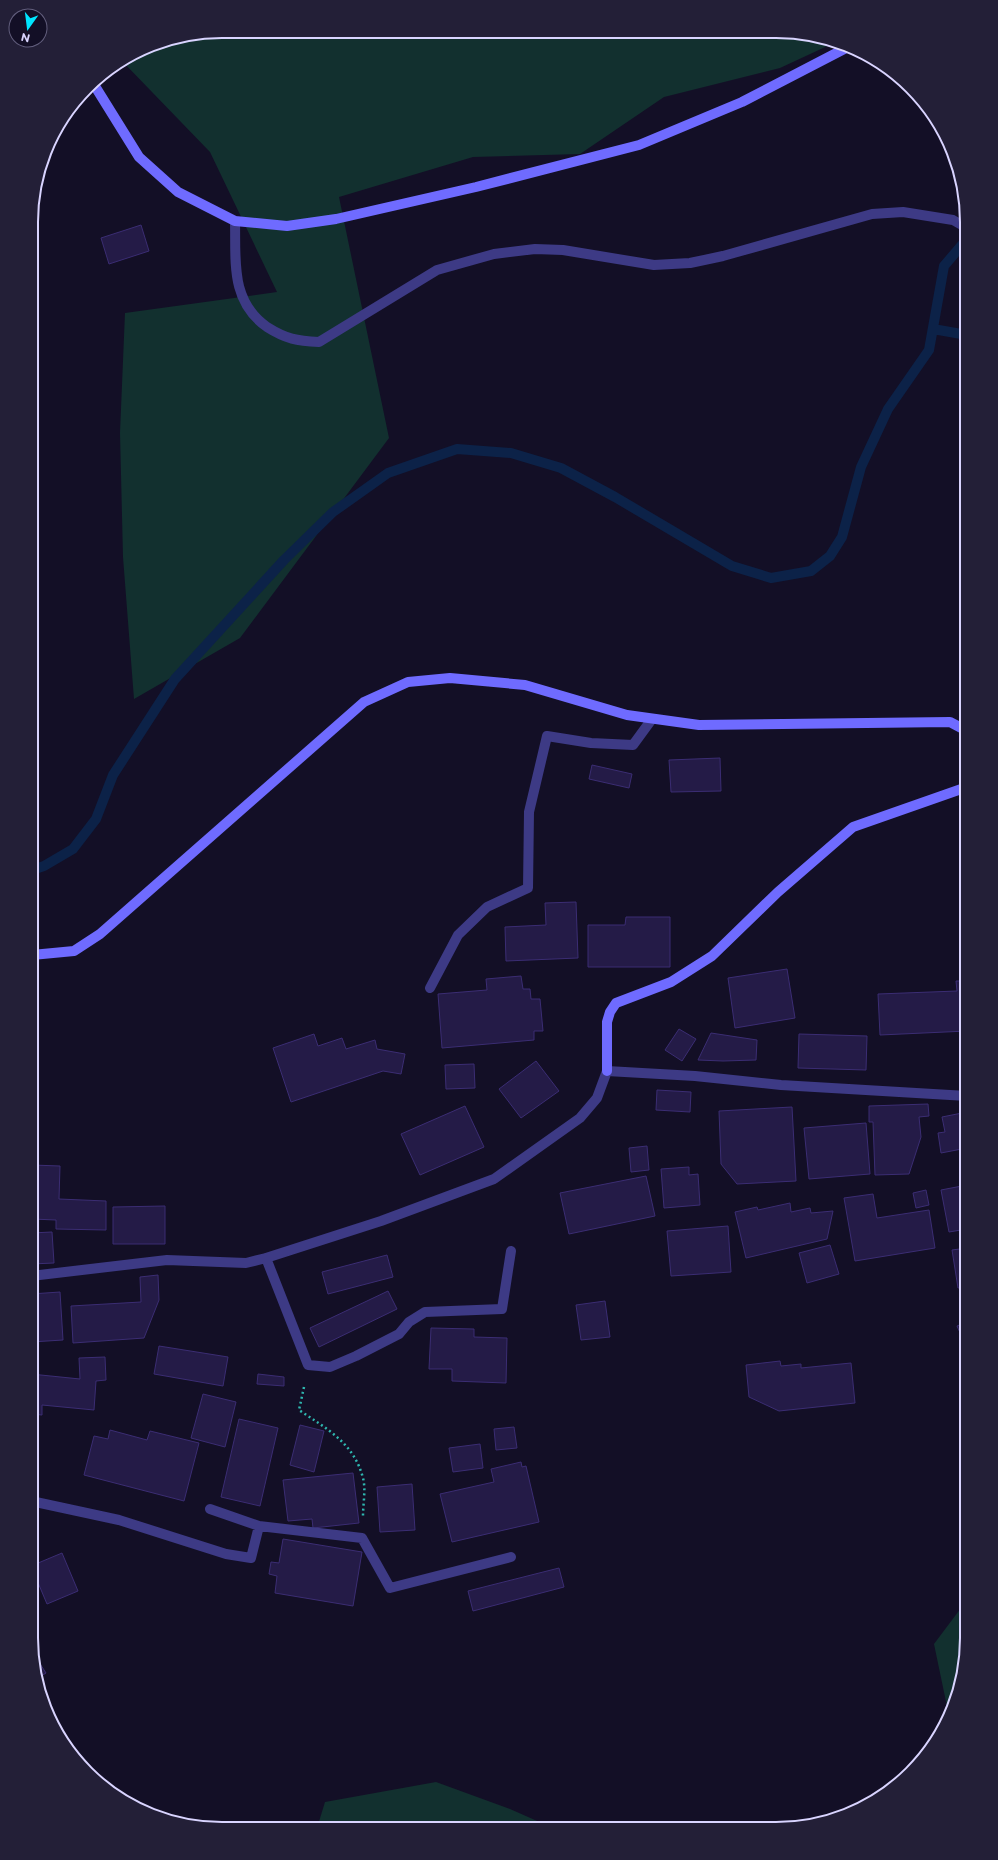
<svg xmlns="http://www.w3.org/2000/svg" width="998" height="1860" font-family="Montserrat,sans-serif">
  <rect width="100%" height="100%" fill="#130f26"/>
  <path fill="#12302f" d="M222,31L813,35L836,42L780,68L664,97L580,154L473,157L339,197L389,438L240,638L134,699L123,557L120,433L125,313L277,292L210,152L123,62L149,45Z
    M967,1600V1650L953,1711L949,1716L934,1644Z
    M436,1782L510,1809L553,1828H317L325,1802Z"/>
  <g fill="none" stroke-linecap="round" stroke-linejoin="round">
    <path stroke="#0c2248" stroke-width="10" d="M933,329L967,335
      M32,870L44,866L73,849L96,819L113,775L175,679L284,560L333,512L388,473L457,449L511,453L561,468L615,497L732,566L771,578L811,571L830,556L842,537L861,467L888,409L929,350L944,266L967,239"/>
  </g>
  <path fill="#241b47" stroke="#3b2d73" d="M141,225L149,251L109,264L101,238Z
    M720,758L721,791L671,792L669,760Z
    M592,765L632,774L629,788L589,779Z
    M576,902L578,958L506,961L505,927L546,925L545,903Z
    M626,917H670V967H588V925H625Z
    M787,969L795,1018L735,1028L728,978Z
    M521,976L523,989H530L531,999H540L543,1031H534V1040L442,1048L438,994L487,990L486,979Z
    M956,981H967V1031L880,1035L878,994L957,991Z
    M679,1029L696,1039L682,1061L665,1050Z
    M711,1033L757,1040L756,1060L723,1061L698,1060Z
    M314,1034L318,1046L342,1038L346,1049L375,1040L377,1049L405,1054L401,1074L383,1071L291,1102L273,1048Z
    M799,1034L867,1036L866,1070L798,1068Z
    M536,1061L559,1091L521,1118L499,1089Z
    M474,1064L475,1088L446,1089L445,1065Z
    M657,1090L691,1092L690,1112L656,1110Z
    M928,1104L929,1116L919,1117L921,1137L909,1174L875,1175L873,1122H869V1106Z
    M465,1106L484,1147L420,1175L401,1134Z
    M792,1107L796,1181L737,1184L721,1164L719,1111Z
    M967,1112V1148L941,1153L938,1133L945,1132L942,1117Z
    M866,1123L870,1174L809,1179L804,1128Z
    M647,1146L649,1170L631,1172L629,1148Z
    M32,1165L60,1166L59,1199L106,1201V1230L56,1229V1220L32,1219Z
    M689,1167V1175L698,1174L700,1205L664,1208L661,1169Z
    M646,1176L655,1216L569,1234L560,1193Z
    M967,1185V1229L949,1232L941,1190Z
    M926,1190L929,1205L916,1208L913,1193Z
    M873,1194L877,1218L929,1210L935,1248L855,1261L844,1198Z
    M790,1203L791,1212L810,1208L811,1213L833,1211L827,1239L746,1258L735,1212L757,1207L758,1210Z
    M165,1206V1244H113V1207Z
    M728,1226L731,1272L671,1276L667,1231Z
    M52,1232L54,1263L31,1264V1233Z
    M830,1245L839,1274L807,1283L799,1253Z
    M967,1248V1287L958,1288L952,1250Z
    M387,1255L393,1277L328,1294L322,1272Z
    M158,1275L159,1300L144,1338L73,1343L71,1306L141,1302L140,1277Z
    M388,1291L397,1309L319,1347L310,1328Z
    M60,1292L63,1340L31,1342V1294Z
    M605,1301L610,1337L581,1340L576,1305Z
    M967,1322V1348L957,1326Z
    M431,1328L474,1329V1337L507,1338L506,1383L452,1381V1369H429Z
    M159,1346L228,1357L223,1386L154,1374Z
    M105,1357L106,1380L96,1381L94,1410L42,1405V1415L31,1414V1374L80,1379L79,1358Z
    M780,1361L781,1366L801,1364V1368L851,1363L855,1403L779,1411L749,1397L746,1365Z
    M258,1374L284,1377V1386L257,1384Z
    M203,1394L236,1402L225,1447L191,1438Z
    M239,1419L278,1428L260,1506L221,1497Z
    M300,1425L324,1431L314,1472L290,1465Z
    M514,1427L517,1448L496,1450L494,1429Z
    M110,1430L147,1440L150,1431L199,1443L184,1501L84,1475L94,1436L108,1439Z
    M480,1444L483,1468L453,1472L449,1448Z
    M521,1462L522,1467L526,1466L539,1522L452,1542L440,1494L494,1482L491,1469Z
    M353,1473L359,1523L313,1528L312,1519L288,1521L283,1480Z
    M412,1484L415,1530L380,1532L377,1487Z
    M283,1539L362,1552L353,1606L275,1593L277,1576L269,1574L271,1562L279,1563Z
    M62,1553L78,1591L47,1604L31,1566Z
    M559,1568L564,1587L473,1611L468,1591Z
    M31,1587L35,1596L31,1598Z
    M33,1653L46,1673L38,1678Z"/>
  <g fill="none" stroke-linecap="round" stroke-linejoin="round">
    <path stroke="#2fb8b0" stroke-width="2.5" stroke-dasharray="2 3" stroke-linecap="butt" d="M304,1387L299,1410C327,1429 354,1443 363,1478C366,1489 363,1504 363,1516"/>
    <path stroke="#3d3a85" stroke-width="10" d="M235,221C236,261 230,301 267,327C286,339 297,341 319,342L437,270L494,254L535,249L563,250L654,265L690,263L723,256L872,214L903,212L953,220L967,228
      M430,988L458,935L487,907L528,888L529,812L547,736L591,743L633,745L652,719
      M266,1258L308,1365L330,1367L356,1356L399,1334L409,1322L425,1312L502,1309L511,1251
      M31,1276L167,1260L246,1263L266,1258L381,1221L494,1179L580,1118L597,1098L607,1071L695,1076L781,1085L967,1096
      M31,1501L119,1520L226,1554L251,1558L259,1526
      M210,1509L259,1526L362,1538L390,1588L511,1557"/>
    <path stroke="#6f6bff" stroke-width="10" d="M93,83L139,157L178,192L235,221L287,226L336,219L476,187L639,145L742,102L848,47
      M32,955L74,951L100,934L364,702L408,682L450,678L525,685L627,715L699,725L950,722L967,731
      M607,1071V1022L610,1012L616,1003L671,982L712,956L778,892L853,827L967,787"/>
  </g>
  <path d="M0 0H998V1860H0ZM222 38H776A184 184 0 0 1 960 222V1638A184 184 0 0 1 776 1822H222A184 184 0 0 1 38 1638V222A184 184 0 0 1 222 38Z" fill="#231f37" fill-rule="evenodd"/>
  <path fill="none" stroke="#d9d4ff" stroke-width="2" d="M222 38H776A184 184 0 0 1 960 222V1638A184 184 0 0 1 776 1822H222A184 184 0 0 1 38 1638V222A184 184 0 0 1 222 38Z"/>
  <g transform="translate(28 28) rotate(194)"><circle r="19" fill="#130f26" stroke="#625e7d"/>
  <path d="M0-3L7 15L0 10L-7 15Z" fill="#00e5ff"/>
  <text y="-6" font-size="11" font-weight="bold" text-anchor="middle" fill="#d9d4ff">N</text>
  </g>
</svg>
